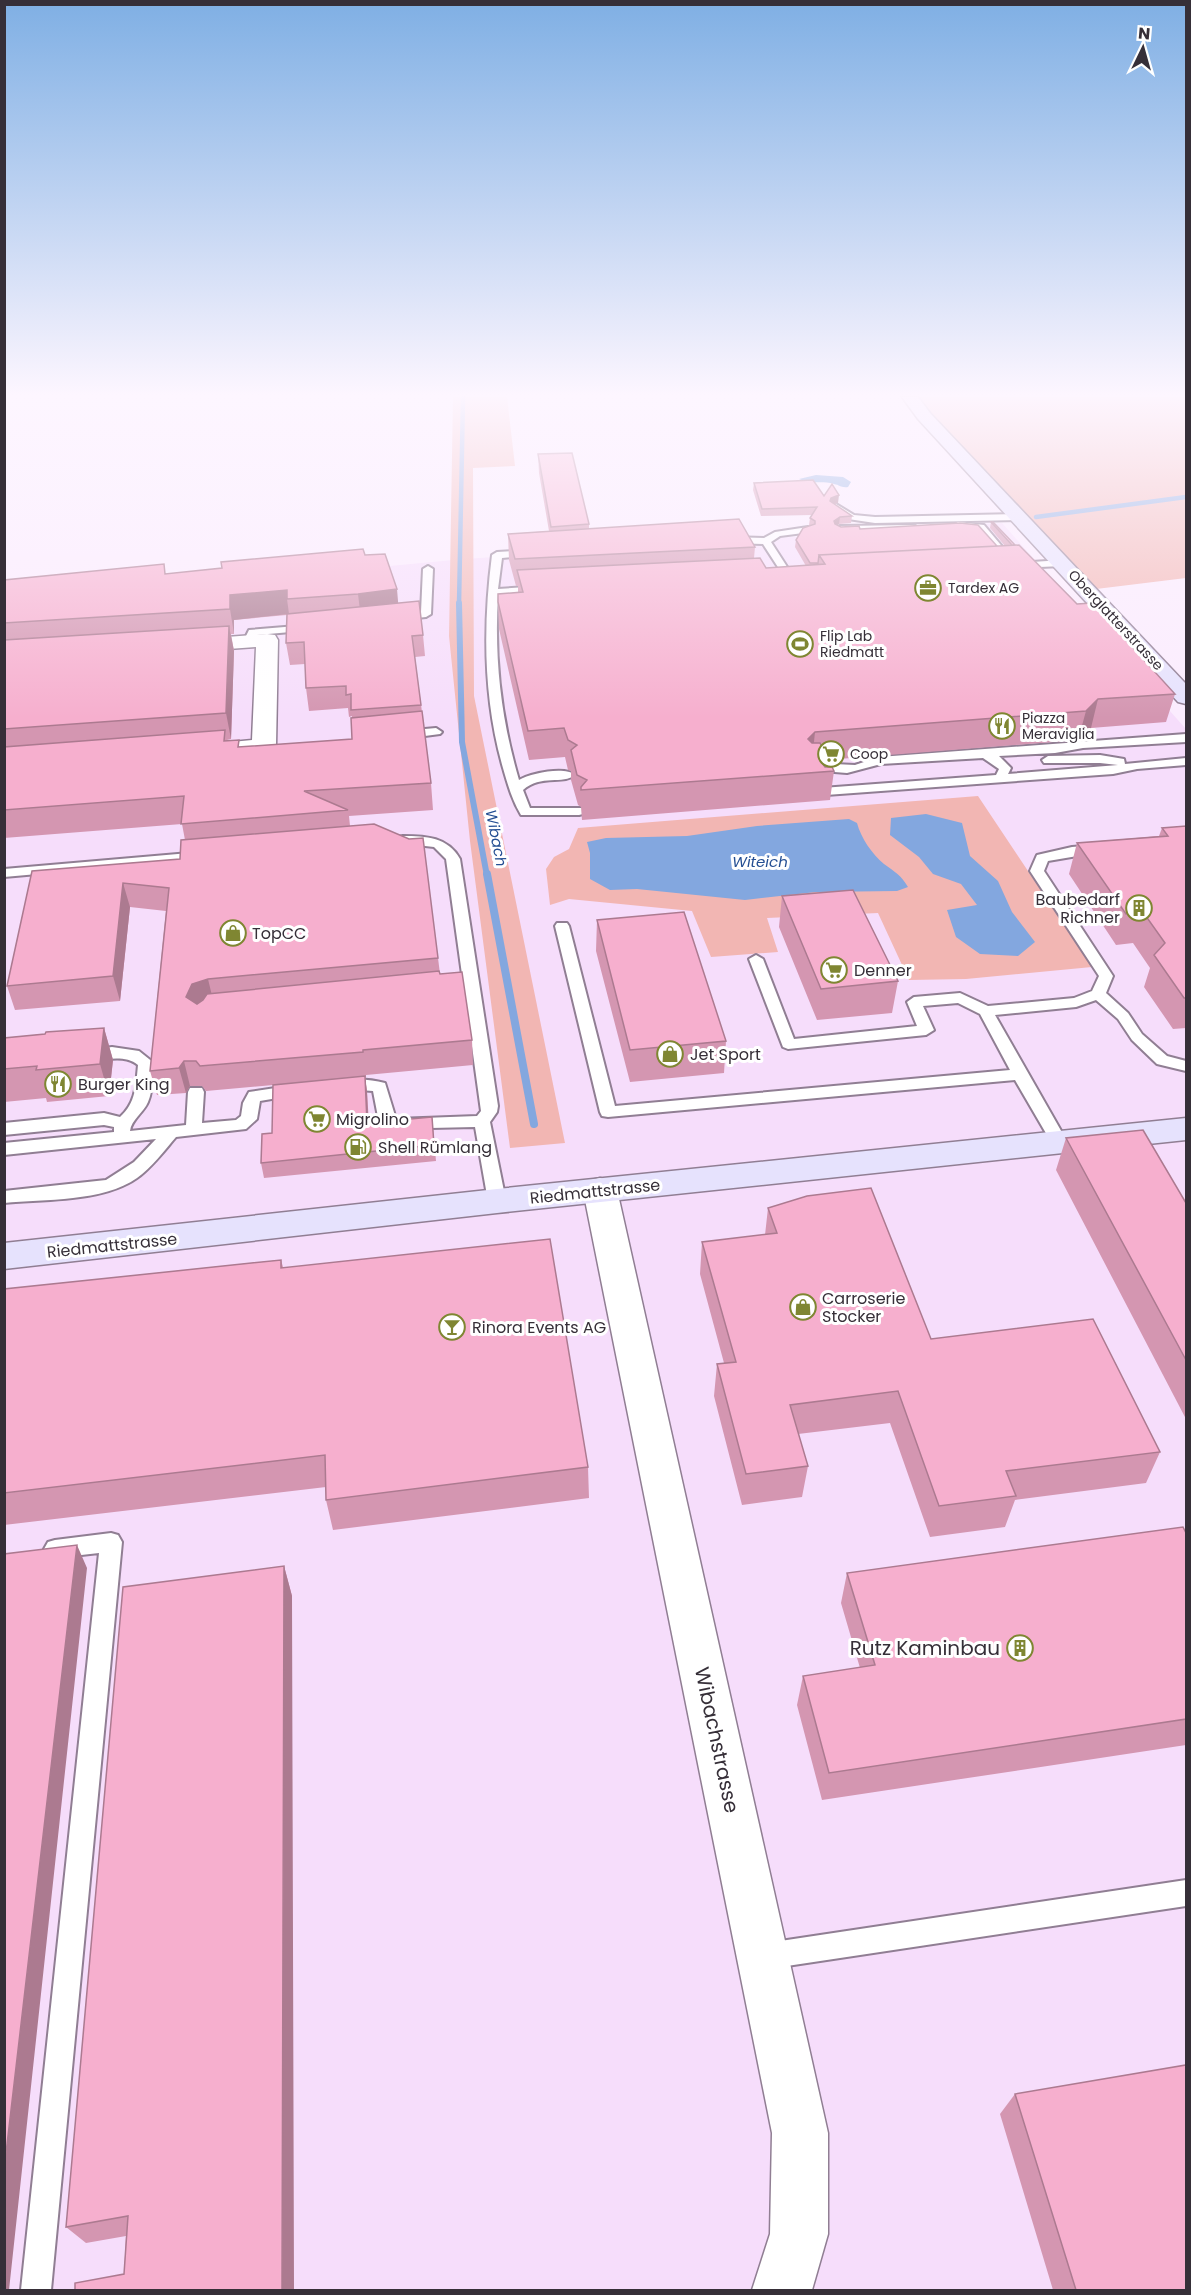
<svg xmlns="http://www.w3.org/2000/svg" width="1191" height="2295" font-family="Poppins,sans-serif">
  <rect width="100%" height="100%" fill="#fbecfe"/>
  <path fill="#f6ddfb" d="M1002,523L1186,729V2290H5V602L464,559Z"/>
  <path fill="#f2b6b3" d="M453,397H507L515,466L473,468L474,696L565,1143L510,1148L470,841L449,636Z
    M910,397H1186V578L1088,590Z
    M978,796L1092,967L966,979L909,980L878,913L767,918L778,952L711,957L692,911L569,899L550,905L546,869L554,857L569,849L578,828Z"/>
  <path fill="#83a7df" d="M816,475L843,477L851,482L848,487C841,488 840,485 834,484C822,480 811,485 799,479Z
    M926,814L962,823L970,856L998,881L1012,912L1035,942L1018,956L980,954L956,937L947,910L977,905L961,884L933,874L919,857L890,835L891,818Z
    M849,819L857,823C861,838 872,854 884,864C895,872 901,875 908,887L897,891L816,892L745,900L637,889L610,890L590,879V853L587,842L606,838L687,836L757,826Z"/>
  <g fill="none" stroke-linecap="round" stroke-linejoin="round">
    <path stroke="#83a7df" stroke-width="4.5" d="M1036,517L1186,497
      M459,605L463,397"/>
    <path stroke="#83a7df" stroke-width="6" d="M459,603L462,742L487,876"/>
    <path stroke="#83a7df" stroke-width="8" d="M487,874L534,1124"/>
    <g stroke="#907e93" stroke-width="4">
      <path id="lane" d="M836,504L854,515L875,517L1021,514L1026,517L1021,520L875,523L848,519L833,509L831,507Z
        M958,522L984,525L1016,563L1063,560L1068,563L1063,566L1013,568L978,530L955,527L953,525Z
        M914,525L916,527L911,530L840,532L835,529L840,526Z
        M808,527L813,530L811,532L780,536L771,542L793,576L788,579L785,578L763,544L730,543L725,540L730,537L764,538L775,532Z
        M531,550L534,551V555L502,558L498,589L541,586L546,589L541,592L498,595C494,658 501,719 519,780C531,773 565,766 575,775C563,785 541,774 523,790L530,808H583L585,811L583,814L579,815H521C512,800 508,785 503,768C483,698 483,625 492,555L497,552Z
        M428,566L433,569L431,614L426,617L397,620V616L421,612L423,569Z
        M309,625L314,628L313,630L257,635L252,644H244L243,642L249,630Z
        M436,728L442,732L440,734L402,739L396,735L402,731Z
        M1186,734V742L1083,748L1055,753L999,756L1011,768L1008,774L1118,765L1100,763H1044L1042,760L1048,756L1100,755L1124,759L1125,764L1186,758V765L1137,769L1113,774L826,795L822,794L820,791L822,788L996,775L999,769L983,758L881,764L847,773L809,770L807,767L813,763L855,765L879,757Z
        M403,836C426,836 448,837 460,859L498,1106L497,1112L490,1122L506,1201L503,1205L497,1207L491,1205L488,1201L475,1127L386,1129L378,1117L373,1091C362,1089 350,1093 339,1090L337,1086L339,1082C355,1078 369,1079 385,1083L396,1119L477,1116L481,1111L446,859L434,847L398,843L397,840L398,837Z
        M1096,845L1101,846L1103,849L1101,852L1048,861L1044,871L1113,976L1106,993L1128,1013L1142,1034L1167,1056L1186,1061V1071L1157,1064L1132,1040L1118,1019L1096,1000L1076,1007L995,1015L1068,1143L1066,1147H1054L1015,1080L608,1117L602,1116L600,1112L555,926L557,923H567L569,926L615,1106L1010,1070L980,1014L958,1003L923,1006L934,1030L926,1035L788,1049L783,1047L749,959L756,955L763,959L794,1039L917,1026L907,1002L914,997L960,993L988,1006L1074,998L1092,991L1099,976L1030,871L1037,855L1072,847Z
        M201,852L208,856L206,859L4,877V869Z
        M112,1047L139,1051L154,1063C153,1076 153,1090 148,1102C144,1112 131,1120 130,1131L186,1125L188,1092L190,1088H202L204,1092L202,1123L236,1120L241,1116L243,1103L249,1092L295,1085L301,1086L303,1090L301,1094L295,1095L260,1101L257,1119L246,1129L176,1137C164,1151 152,1167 137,1178C103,1202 45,1199 4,1203V1191L106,1180L134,1162L156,1139L4,1155V1143L114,1132V1127L104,1125L4,1135V1123L104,1113L120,1117C136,1103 136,1085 138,1065C121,1050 91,1067 81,1055L89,1050Z
        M111,1533L118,1535L122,1542L51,2290H21L99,1553L55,1558L48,1556L44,1549L48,1542L55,1540Z
        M1186,1880V1906L767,1969L758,1965L754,1956L758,1947L767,1943Z"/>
    </g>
    <g stroke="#907e93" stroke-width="3">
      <path id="street" d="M267,634L275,635L278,640L276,746L272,751C254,756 229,759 211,754L207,749L211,744L252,740L256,647L187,652L179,651L176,646L179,641L187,640Z
        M600,1178L612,1181L617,1190L828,2133V2234L812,2290H752L770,2234L772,2133L583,1190L588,1181Z"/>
    </g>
    <g stroke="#907e93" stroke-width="3">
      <path id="secondary" d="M902,397H918L930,413L1186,684V704L1178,702L918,419Z
        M1186,1118V1140L497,1213L4,1269V1243L497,1189Z"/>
    </g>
    <use href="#lane" fill="#fff" fill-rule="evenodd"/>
    <use href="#street" fill="#fff" fill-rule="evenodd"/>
    <use href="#secondary" fill="#e6e2fd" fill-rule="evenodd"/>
  </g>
  <path fill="#d496b1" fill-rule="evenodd" d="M538,454L589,524V529L755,547L754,558L766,568L806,566L795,547L796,540L810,526L809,525L810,518L812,515L761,516L753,490L754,483L824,496L838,503L834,504L852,516L851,523L839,524L837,525L841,527L997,546H1005L990,528L991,522L1077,604L1175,694L1166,722L1091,728L1078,740L826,760L825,766L834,771L830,800L582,820L581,807L578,805L571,780V771L568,770L565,757L529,760L499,629L498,602L518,592V586H516L509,560L508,534L549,531L539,473Z
    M365,555L398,603L423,635L425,656L415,657L431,783L433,810L349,816L350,826L438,958L440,974L472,1040L473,1065L366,1075V1077H365L367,1092L369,1123L432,1117L436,1161L264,1178L261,1163L272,1133L273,1085L206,1091L202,1086H190L186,1093L157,1095L150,1071L166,911L130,907L120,1001L15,1010L7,986L32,871L180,859L185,840L182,824L4,838V580L166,574ZM287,615L286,643L290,665L305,664L306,688L309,711L348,708L349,717L352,716V739L240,747L227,740L231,739L234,651L231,634H234V620Z
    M1186,826V1028L1173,1029L1144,987L1150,968L1133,943L1116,945L1069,874L1077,843L1159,836L1162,828Z
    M782,896L898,981L892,1013L817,1020L779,927Z
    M597,920L726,1041L724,1073L630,1082L596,951Z
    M104,1028L113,1060L109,1096L47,1102L46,1098L4,1102V1038Z
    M1066,1138L1186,1203V1419L1056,1170Z
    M768,1208L931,1339L1160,1452L1146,1483L1015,1500L1005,1527L930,1537L890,1423L798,1434L808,1466L802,1497L742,1505L714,1396L717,1364L724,1363L700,1274L702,1242L765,1235Z
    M281,1260L283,1267L588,1467L589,1498L333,1530L326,1500V1487L4,1525V1289Z
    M1186,1533V1745L822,1800L797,1705L803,1676L860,1668L841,1603L847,1573Z
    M284,1566L292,1596L124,2274L126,2236L86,2243L66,2227Z
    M1015,2094L1186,2290H1053L1000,2114Z"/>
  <path fill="#ac7a90" d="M839,495L838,503L830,505L831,498Z
    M840,517L839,524L833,528L834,521Z
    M397,589L399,613L361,619L358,594Z
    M287,590V599L289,614L234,620V634L230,609V595Z
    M229,626L234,651L231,739L226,713Z
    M1098,699L1091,728L1078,740L1086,711Z
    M815,732L812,761L808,739Z
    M826,756L824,771L822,763Z
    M123,883L130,907L120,1001L113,976Z
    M208,979L214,1004L198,1009L186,997L192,984Z
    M104,1028L113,1060L109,1096L100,1064Z
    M184,1061L190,1086L186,1093L179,1068Z
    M365,1076L367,1092L369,1139L367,1123Z
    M77,1545L87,1568L9,2290H4V2170Z
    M284,1566L292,1596L294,2290H282Z"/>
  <path fill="#f6afce" stroke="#ac7a90" stroke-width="1.5" d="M572,453L589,524L551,527L538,454Z
    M813,480L824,496L832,484L839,495L831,498L830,501L852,516L840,517L834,521L835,524L841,527L859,526L860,529L960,523L978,525L997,546L819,555L818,563H810L796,540L803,528L815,524V521L810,518L817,507L762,509L754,483Z
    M739,519L755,547L515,559L508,534Z
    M991,522H993L1015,545H1012Z
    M1019,545L1077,604L1092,603L1175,694L1098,699L1086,711L815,732L808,739L812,743H820L826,756L822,763L825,767H832L834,771L581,790V787L587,780L577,775L571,750L577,745L568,740L564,728L528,731L498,602V594L523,592L517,570L760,558L766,568L825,564L819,555Z
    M363,549L365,555L385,554L397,589L358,594L287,599V590L230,595V609L4,623V580L164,564L165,574L222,568L221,562Z
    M419,601L423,635L412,636L421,705L351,710V694L346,695V686L306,688L304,642L286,643L287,614Z
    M229,626L226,713L4,729V640Z
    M422,711L431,783L304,791L348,810L181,824L184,796L4,810V747L225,730L224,741L239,740L238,747L352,739L351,718Z
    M374,824L409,839L423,838L438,958L208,979L192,984L186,997L197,1004L203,1000L207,994L439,971L440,974L462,972L472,1040L363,1050V1052L200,1066L196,1061H184L179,1068L150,1071L169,888L123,883L113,976L7,986L32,871L180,859L181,840Z
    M1186,826V998H1184L1154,955L1165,943L1143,912L1126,914L1077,843L1168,836L1162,828Z
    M853,890L898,981L821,989L782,896Z
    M684,912L726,1041L630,1050L597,920Z
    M104,1028L100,1064L36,1070L37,1066L4,1069V1038L45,1034L46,1032Z
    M365,1076L367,1123L432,1117L434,1145L261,1163L262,1134L272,1133L273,1085Z
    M1143,1130L1186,1203V1360L1066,1138Z
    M871,1188L931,1339L1093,1319L1160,1452L1006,1471L1016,1496L939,1506L898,1391L790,1405L808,1466L746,1474L717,1364L736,1362L702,1242L777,1233L768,1208L807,1196Z
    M550,1239L588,1467L326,1500L325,1455L4,1493V1289L281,1260V1268Z
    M1183,1527L1186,1533V1719L829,1773L803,1676L875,1665L847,1573Z
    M77,1545L4,2170V1554Z
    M284,1566L282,2290H75V2283L124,2274L128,2216L66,2227L123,1587Z
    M1186,2065V2290H1076L1015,2094Z"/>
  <linearGradient id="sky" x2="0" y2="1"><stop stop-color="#7fafe4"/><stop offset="0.55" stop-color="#fdf6ff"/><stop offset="1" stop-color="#fdf6ff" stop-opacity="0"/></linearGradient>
  <rect width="1191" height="718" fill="url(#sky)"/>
  <defs>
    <g id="office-ring" transform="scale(1.35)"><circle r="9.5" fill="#fff" stroke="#7f8632" stroke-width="1.5"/><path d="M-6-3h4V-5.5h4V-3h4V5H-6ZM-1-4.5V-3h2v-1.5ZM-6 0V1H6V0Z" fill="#7f8632"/></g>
    <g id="stadium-ring" transform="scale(1.35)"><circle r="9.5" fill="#fff" stroke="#7f8632" stroke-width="1.5"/><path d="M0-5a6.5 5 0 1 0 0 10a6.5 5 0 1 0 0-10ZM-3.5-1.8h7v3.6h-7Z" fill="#7f8632"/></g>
    <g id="restaurant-ring" transform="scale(1.35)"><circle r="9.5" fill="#fff" stroke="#7f8632" stroke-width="1.5"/><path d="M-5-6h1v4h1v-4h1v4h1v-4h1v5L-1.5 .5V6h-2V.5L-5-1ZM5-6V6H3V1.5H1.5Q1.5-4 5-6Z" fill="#7f8632"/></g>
    <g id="supermarket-ring" transform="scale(1.35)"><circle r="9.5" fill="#fff" stroke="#7f8632" stroke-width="1.5"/><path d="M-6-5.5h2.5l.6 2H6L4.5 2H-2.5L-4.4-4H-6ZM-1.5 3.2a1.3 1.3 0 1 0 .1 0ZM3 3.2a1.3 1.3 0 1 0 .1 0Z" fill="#7f8632"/></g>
    <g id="building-ring" transform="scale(1.35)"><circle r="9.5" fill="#fff" stroke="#7f8632" stroke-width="1.5"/><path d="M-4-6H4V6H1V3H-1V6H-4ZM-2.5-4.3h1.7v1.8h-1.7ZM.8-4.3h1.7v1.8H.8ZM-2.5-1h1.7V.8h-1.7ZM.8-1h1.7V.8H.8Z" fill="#7f8632"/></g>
    <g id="shop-ring" transform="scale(1.35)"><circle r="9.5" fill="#fff" stroke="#7f8632" stroke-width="1.5"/><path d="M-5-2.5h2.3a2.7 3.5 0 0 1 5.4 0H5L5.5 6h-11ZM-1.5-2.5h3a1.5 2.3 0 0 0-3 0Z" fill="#7f8632"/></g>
    <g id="fuel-ring" transform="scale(1.35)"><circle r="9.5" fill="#fff" stroke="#7f8632" stroke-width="1.5"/><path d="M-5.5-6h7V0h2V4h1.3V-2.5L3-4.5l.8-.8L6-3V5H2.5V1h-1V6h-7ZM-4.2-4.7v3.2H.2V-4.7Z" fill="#7f8632"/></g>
    <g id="bar-ring" transform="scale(1.35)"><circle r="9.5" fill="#fff" stroke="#7f8632" stroke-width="1.5"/><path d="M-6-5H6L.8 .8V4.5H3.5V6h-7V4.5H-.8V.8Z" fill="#7f8632"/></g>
  </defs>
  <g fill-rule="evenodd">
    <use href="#office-ring" x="928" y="588"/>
    <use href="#stadium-ring" x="800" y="644"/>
    <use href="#restaurant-ring" x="1002" y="726"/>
    <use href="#supermarket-ring" x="831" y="754"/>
    <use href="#building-ring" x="1139" y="908"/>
    <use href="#shop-ring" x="233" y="933"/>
    <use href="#supermarket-ring" x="834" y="970"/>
    <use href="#shop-ring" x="670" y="1054"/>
    <use href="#restaurant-ring" x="58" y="1084"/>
    <use href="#supermarket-ring" x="317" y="1119"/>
    <use href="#fuel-ring" x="358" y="1147"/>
    <use href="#shop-ring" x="803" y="1307"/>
    <use href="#bar-ring" x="452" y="1327"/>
    <use href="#building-ring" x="1020" y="1648"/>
  </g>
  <g text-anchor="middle" stroke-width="6" stroke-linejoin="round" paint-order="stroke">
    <g font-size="14" fill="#362f38" stroke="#fff" text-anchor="start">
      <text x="948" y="593">Tardex AG</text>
      <text x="820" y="641">Flip Lab<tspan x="820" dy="16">Riedmatt</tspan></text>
      <text x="1022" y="723">Piazza<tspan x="1022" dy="16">Meraviglia</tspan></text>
      <text x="850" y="759">Coop</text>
    </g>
    <g font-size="14" fill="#362f38" stroke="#fff">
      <text transform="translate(1116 620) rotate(47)" y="5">Oberglatterstrasse</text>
    </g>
    <g font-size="15" font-style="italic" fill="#254f93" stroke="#fff">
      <text transform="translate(496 838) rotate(79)" y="5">Wibach</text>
      <text x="760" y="867">Witeich</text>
    </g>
    <g font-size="16" fill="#362f38" stroke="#fff" text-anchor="start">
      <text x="1120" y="905" text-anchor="end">Baubedarf<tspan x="1120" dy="18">Richner</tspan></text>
      <text x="252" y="939">TopCC</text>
      <text x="854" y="976">Denner</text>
      <text x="690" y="1060">Jet Sport</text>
      <text x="78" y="1090">Burger King</text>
      <text x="336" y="1125">Migrolino</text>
      <text x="378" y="1153">Shell Rümlang</text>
      <text x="822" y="1304">Carroserie<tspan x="822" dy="18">Stocker</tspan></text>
      <text x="472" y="1333">Rinora Events AG</text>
    </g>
    <g font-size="16" fill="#362f38" stroke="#fff">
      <text transform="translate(595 1191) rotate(-6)" y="6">Riedmattstrasse</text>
      <text transform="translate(112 1245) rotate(-6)" y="6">Riedmattstrasse</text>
    </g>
    <g font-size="20" fill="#362f38" stroke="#fff" text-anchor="end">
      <text x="1000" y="1655">Rutz Kaminbau</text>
    </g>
    <g font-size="20" fill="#362f38" stroke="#fff">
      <text transform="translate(717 1740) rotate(78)" y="7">Wibachstrasse</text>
    </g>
  </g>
  <rect width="1191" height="2295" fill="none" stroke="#362f38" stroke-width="12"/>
  <g transform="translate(1143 48) rotate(5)" stroke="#ffffff" stroke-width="4.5" paint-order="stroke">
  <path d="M0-4.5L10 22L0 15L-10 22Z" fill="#362f38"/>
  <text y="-9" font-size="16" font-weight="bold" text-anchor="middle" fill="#362f38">N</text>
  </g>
</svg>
